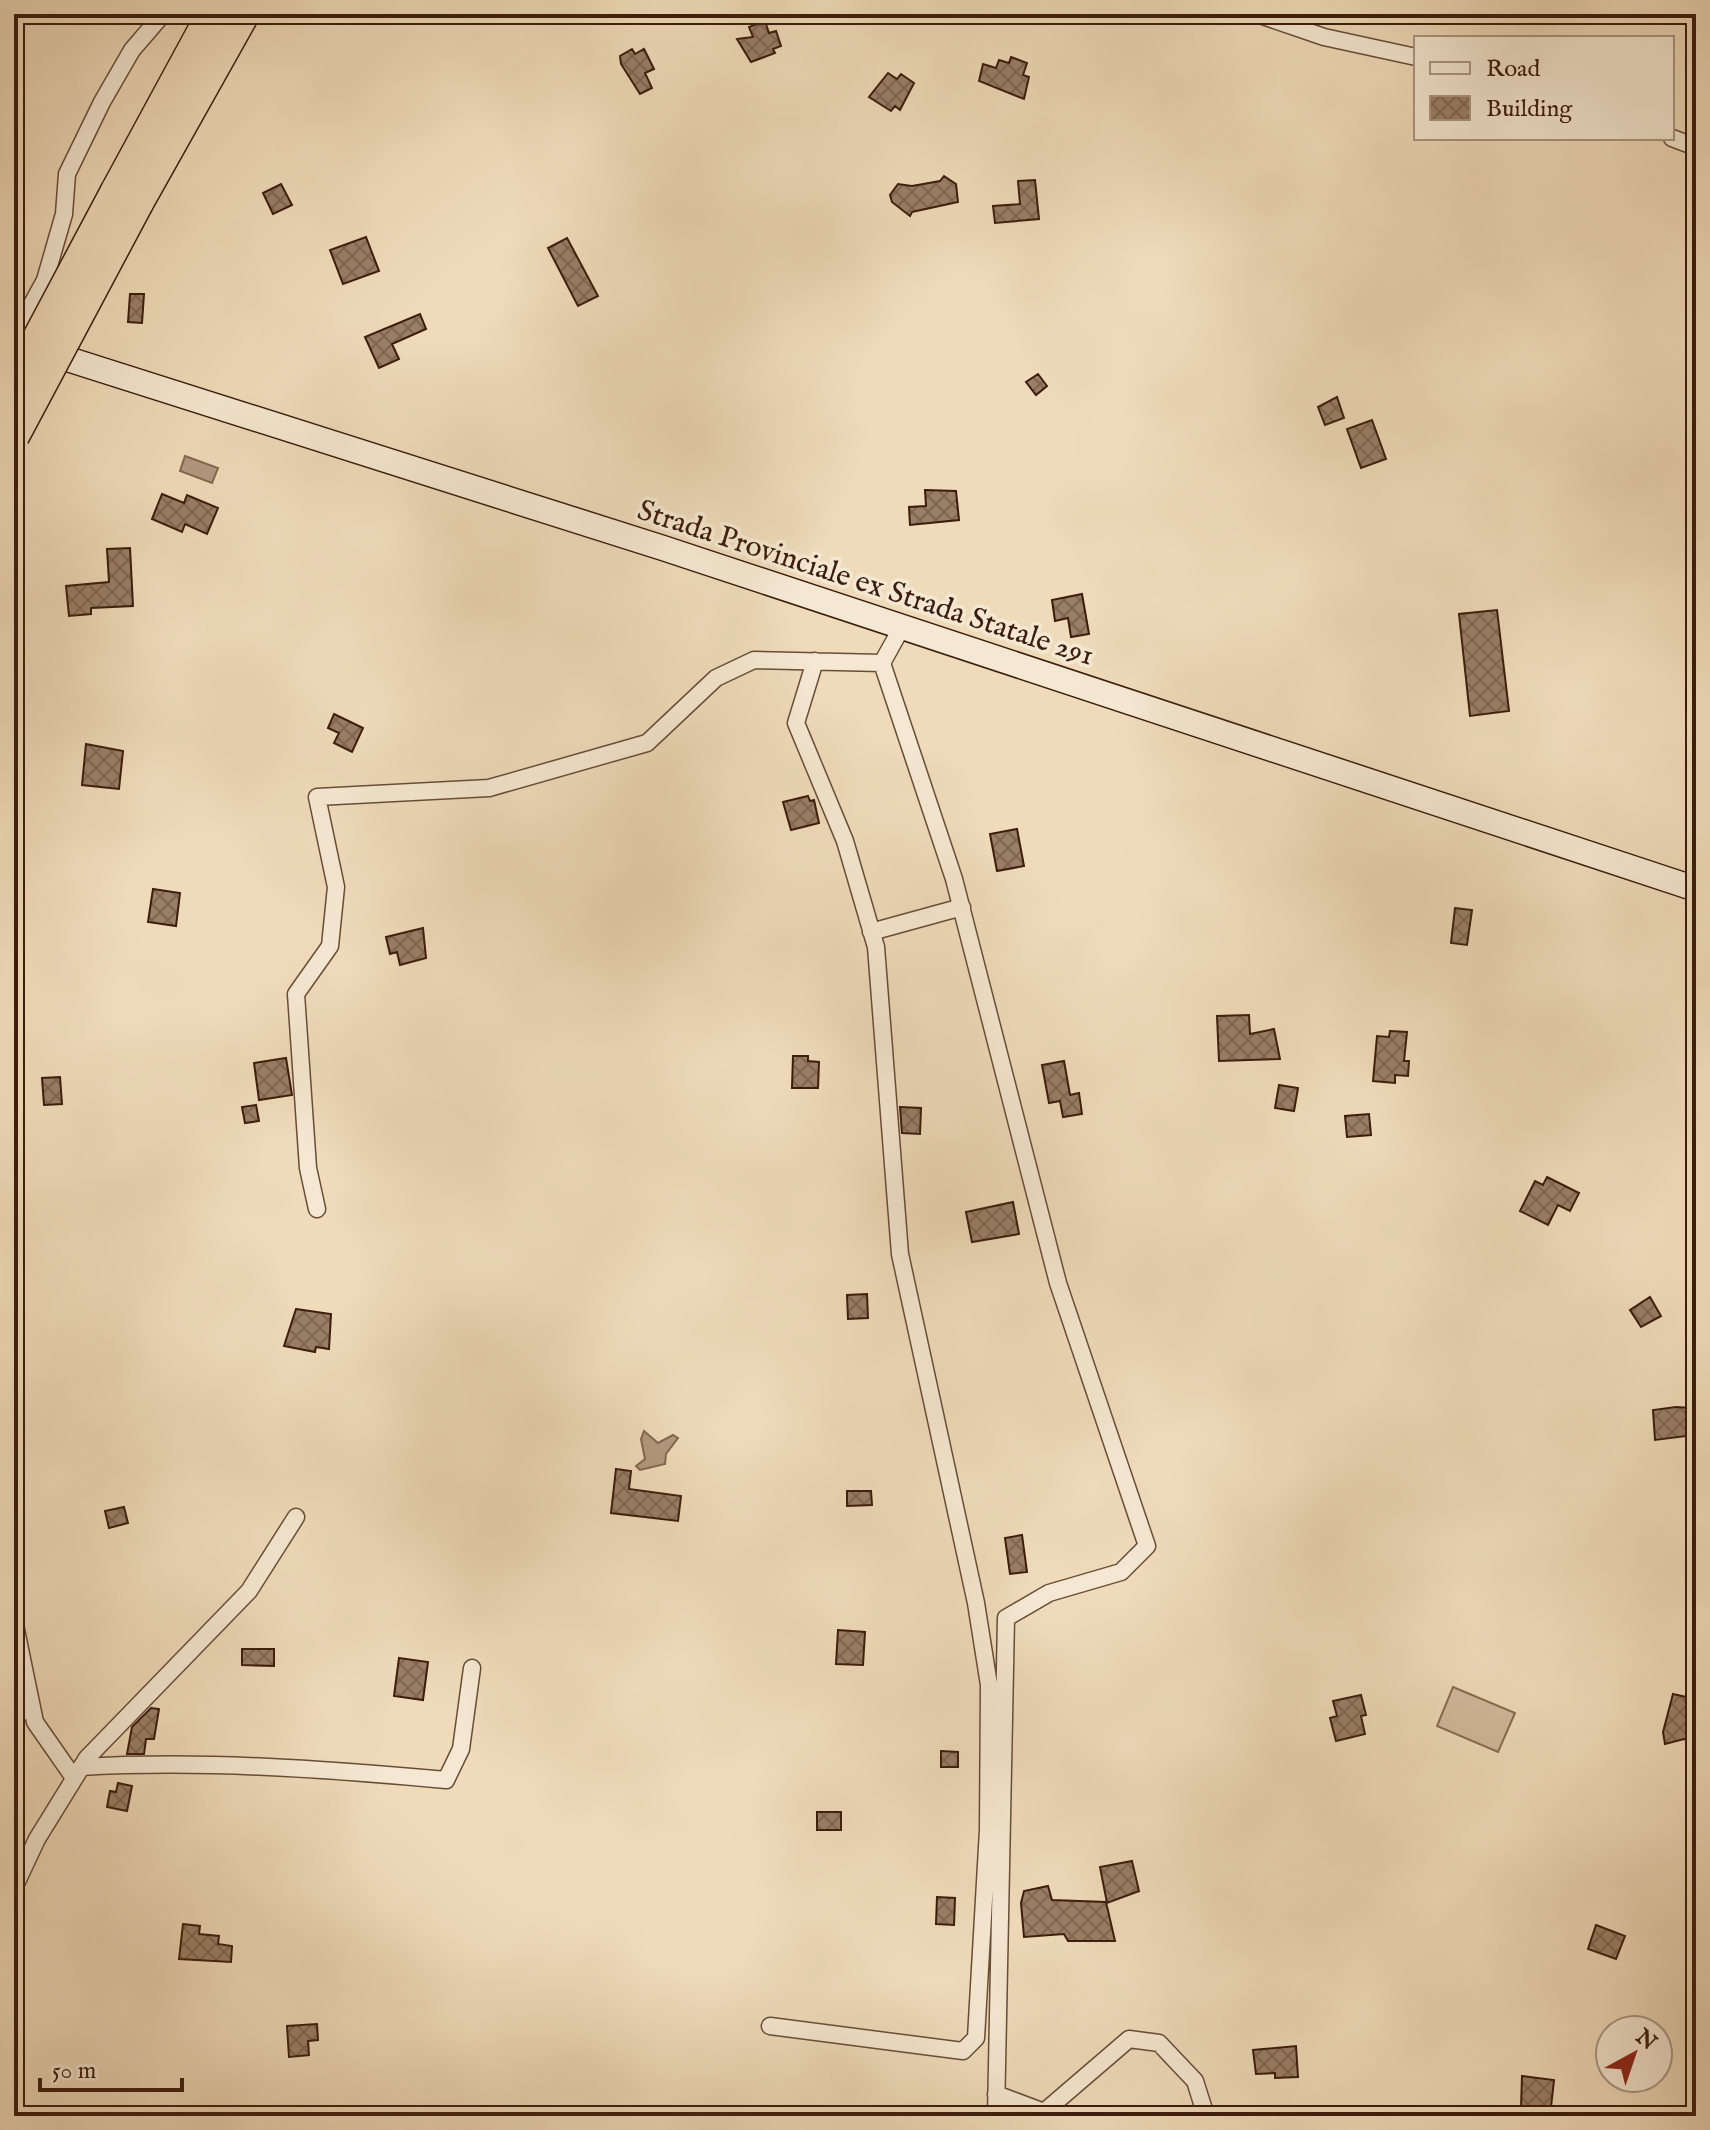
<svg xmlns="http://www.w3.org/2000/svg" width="1710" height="2130" font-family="'IM FELL English',serif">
  <defs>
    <pattern id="building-cross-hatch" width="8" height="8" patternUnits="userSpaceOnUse" patternTransform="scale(2)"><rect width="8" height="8" fill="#997f66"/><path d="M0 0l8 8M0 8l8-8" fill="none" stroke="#7e6752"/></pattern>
  </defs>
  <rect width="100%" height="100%" fill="#efdbba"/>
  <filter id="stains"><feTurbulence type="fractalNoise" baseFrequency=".0025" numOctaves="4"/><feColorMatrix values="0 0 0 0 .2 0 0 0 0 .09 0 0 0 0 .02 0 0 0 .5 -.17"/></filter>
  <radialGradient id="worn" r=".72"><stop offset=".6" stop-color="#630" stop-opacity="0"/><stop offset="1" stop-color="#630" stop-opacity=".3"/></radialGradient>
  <path fill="#d1bb9c" stroke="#866c54" stroke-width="2" d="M1453,1687L1515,1713L1498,1752L1437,1726Z"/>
  <path fill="#b29a7f" stroke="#836851" stroke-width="2" d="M185,456L218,468L212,483L180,471Z
    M644,1431L658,1443L673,1435L678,1438L666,1454L665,1464L640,1470L636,1466L645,1459L641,1439Z"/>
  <path fill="url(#building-cross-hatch)" stroke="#3c1c0c" stroke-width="2" d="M765,21L769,33L776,31L781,46L773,49L775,53L751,62L737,39L753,37L749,27Z
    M632,49L635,54L644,49L654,69L645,73L652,88L640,94L621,64L620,56Z
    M1011,57L1027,63L1023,75L1029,77L1024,99L979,81L983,64L996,68L999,60L1009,63Z
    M888,73L897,79L901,74L914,83L900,110L895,106L891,111L869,97Z
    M944,176L956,184L958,202L912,212L910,216L892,202L890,195L898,184L912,186L940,181Z
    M1035,180L1039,219L995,223L993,206L1020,204L1018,181Z
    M281,184L292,205L273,214L263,193Z
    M366,237L379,271L343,284L330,250Z
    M567,238L598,296L578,306L548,248Z
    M130,294H144L142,323L128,322Z
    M420,314L426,329L392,344L399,359L379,368L365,337Z
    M1038,374L1047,386L1036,395L1026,382Z
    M1337,397L1344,418L1325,425L1318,407Z
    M1372,420L1386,459L1361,468L1347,429Z
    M925,490L956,491L959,520L910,525L909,507L926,506Z
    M162,494L184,503L187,495L218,508L207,534L185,524L182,532L152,519Z
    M130,548L133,606L91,608V614L69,616L66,586L109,582L107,549Z
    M1082,594L1089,634L1071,637L1068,618L1055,621L1052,600Z
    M1497,610L1509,711L1470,716L1459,614Z
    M334,714L363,728L352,752L334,743L339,733L328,728Z
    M86,744L123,751L119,789L82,785Z
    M808,796L810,801L814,800L819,823L791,830L783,802Z
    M1017,829L1024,866L997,871L990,834Z
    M153,889L180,893L176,926L148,922Z
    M1455,908L1472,910L1467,945L1451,943Z
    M423,928L426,958L400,965L397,952L390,954L386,937Z
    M1249,1015L1250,1034L1274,1029L1280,1059L1219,1061L1217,1016Z
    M1390,1031L1407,1032L1404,1061H1409L1408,1076L1395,1075V1083L1373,1081L1377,1036L1389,1037Z
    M793,1056H808V1061L819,1062L818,1088H792Z
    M286,1058L292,1095L259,1100L254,1063Z
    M1064,1061L1070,1095L1079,1093L1082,1114L1063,1117L1060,1101L1049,1103L1042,1065Z
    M60,1077L62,1104L44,1105L42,1078Z
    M1279,1085L1298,1088L1294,1111L1275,1108Z
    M256,1105L259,1121L245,1123L242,1107Z
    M900,1107L921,1108L920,1134L902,1133Z
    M1369,1114L1371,1135L1347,1137L1345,1116Z
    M1547,1177L1579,1193L1570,1211L1558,1205L1548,1225L1520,1211L1535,1181L1543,1185Z
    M1013,1202L1019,1234L972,1242L966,1212Z
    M867,1294L868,1318L848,1319L847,1295Z
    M1650,1297L1661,1316L1641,1327L1630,1310Z
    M296,1309L331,1314L329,1349L316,1347L315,1352L284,1346Z
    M1676,1407L1691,1408L1695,1435L1655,1440L1653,1410Z
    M616,1469L631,1471L629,1489L681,1496L678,1521L611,1513Z
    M847,1491H871L872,1505L847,1506Z
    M124,1507L128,1523L109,1528L105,1511Z
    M1022,1535L1027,1572L1010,1574L1005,1538Z
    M838,1630L865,1632L863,1665L836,1664Z
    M242,1649H274V1666L242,1665Z
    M399,1658L428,1662L423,1700L394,1696Z
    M1673,1694L1696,1699V1705L1690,1741L1684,1739L1665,1744L1663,1732Z
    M1361,1695L1366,1715L1361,1716L1365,1734L1336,1741L1330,1718L1337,1716L1333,1701Z
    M151,1708L159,1709L154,1739H146L144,1754H127L132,1727Z
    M941,1751L958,1752V1767H941Z
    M118,1783L132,1786L127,1811L107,1807L110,1791L116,1792Z
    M817,1812H841V1830H817Z
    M1132,1861L1139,1891L1107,1903L1100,1867Z
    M1048,1886L1052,1900L1106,1902L1115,1941H1068L1064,1934L1024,1937L1021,1903L1024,1891Z
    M937,1897L955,1898L954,1925L936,1924Z
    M183,1924L200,1926L199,1934L219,1936L218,1944L232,1946L231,1962L179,1959Z
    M1596,1925L1625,1936L1616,1959L1588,1949Z
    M317,2024L318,2040L308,2041L309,2055L289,2057L287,2026Z
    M1296,2046L1298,2077L1275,2078V2073L1256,2074L1253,2050Z
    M1522,2076L1554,2080L1550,2116H1531L1532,2109L1521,2108Z"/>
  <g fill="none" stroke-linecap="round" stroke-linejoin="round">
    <g stroke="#694c38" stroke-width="19">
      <path id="street" d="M1257,14L1324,37L1416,57
        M1672,138L1696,147
        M14,337L45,280L64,214L67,174L102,102L132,50L163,14
        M882,663L954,879L1058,1283L1147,1546L1121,1572L1049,1593L1006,1618L996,2116
        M871,932L962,907
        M317,1209L308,1168L296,994L330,946L336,887L317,797L489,788L647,743L716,678L754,660L882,663L902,627
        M14,1620L35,1722L74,1778
        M14,1716L32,1707
        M81,1767C203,1760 325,1769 446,1780L461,1749L472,1668
        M14,1888L37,1839L87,1758L249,1591L296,1517
        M770,2026L963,2051L976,2038L988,1830L989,1685L976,1603L900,1254L876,947L845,841L796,723L815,661
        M996,2094L1044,2112L1129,2039L1159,2043L1195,2081L1206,2116"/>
    </g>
    <g stroke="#3c1c0c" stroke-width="27">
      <path id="secondary" d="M14,342L663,548L1696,889"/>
    </g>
    <g stroke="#3c1c0c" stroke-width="33">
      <path id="highway" d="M116,191L212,14
        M138,203L244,14"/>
    </g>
    <use href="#street" stroke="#f5e8d2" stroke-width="16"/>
    <use href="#secondary" stroke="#f5e8d2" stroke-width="24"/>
    <use href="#highway" stroke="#efdbba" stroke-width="30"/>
    <g stroke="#3c1c0c" stroke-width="33" stroke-linecap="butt">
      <path id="highway-bridge" d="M14,383L116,191
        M14,436L138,203"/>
    </g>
    <use href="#highway-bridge" stroke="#efdbba" stroke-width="30"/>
  </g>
  <g text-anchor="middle" stroke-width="7" stroke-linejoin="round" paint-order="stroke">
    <g font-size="30" fill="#3c1c0c" stroke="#f5e8d2">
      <text transform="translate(866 582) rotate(18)" y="10">Strada Provinciale ex Strada Statale 291</text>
    </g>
  </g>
  <rect width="1710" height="2130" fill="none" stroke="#efdbba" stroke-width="48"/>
  <rect x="16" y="16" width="1678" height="2098" fill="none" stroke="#3c1c0c" stroke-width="4"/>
  <rect x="24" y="24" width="1662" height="2082" fill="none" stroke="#3c1c0c" stroke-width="2"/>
  <rect x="1414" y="36" width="260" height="104" fill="#f5e8d2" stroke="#ab9683" stroke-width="2"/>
  <rect x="1430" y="62" width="40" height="12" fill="#f5e8d2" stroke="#ab9683" stroke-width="2"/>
  <text x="1486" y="76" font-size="24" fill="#3c1c0c">Road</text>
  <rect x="1430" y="96" width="40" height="24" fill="url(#building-cross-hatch)" stroke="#ab9683" stroke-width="2"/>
  <text x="1486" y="116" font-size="24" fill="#3c1c0c">Building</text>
  <g transform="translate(1634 2054) rotate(40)"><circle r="38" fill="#f5e8d2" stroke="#ab9683" stroke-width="2"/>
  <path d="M0-6L14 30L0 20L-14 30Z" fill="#8f2418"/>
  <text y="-12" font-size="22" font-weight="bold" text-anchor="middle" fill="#3c1c0c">N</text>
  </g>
  <path d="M40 2078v12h142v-12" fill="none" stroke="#3c1c0c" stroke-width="4"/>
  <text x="52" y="2078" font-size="24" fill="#3c1c0c" stroke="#f5e8d2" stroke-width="6" paint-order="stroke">50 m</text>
  <rect width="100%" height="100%" filter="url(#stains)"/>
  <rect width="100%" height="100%" fill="url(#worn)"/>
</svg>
